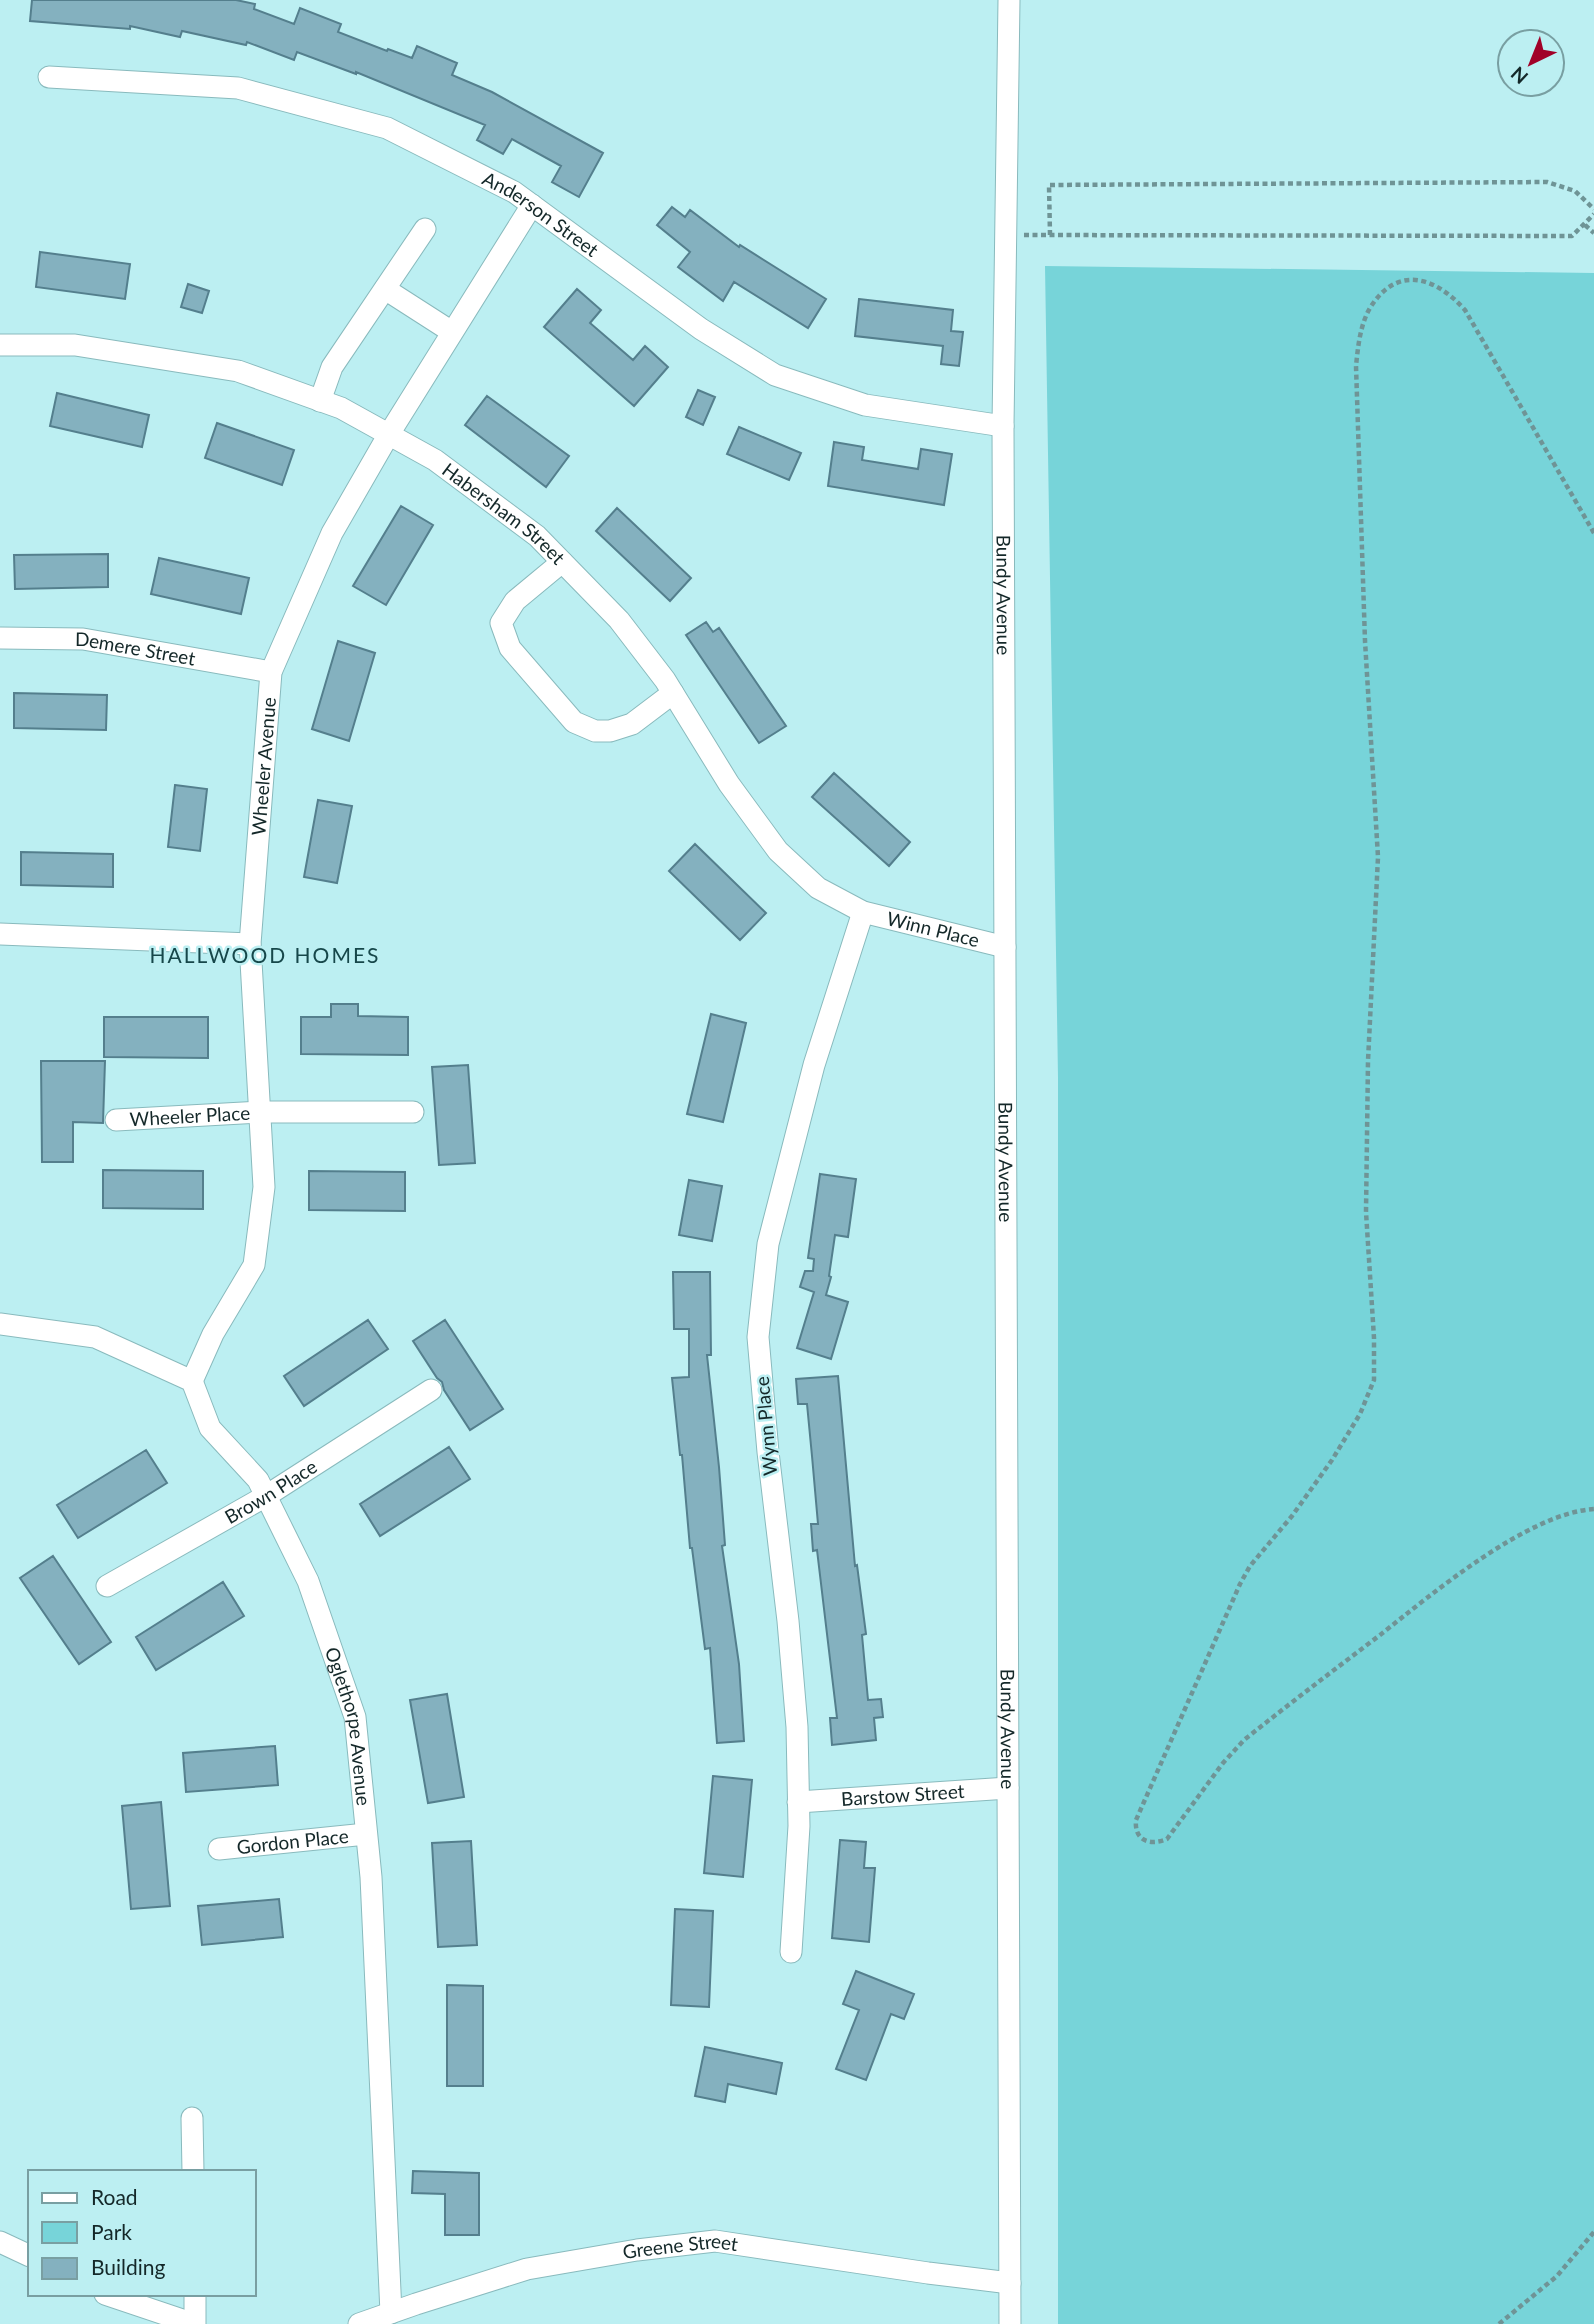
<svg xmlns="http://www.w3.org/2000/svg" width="1594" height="2324" font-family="Lato,sans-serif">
  <rect width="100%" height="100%" fill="#bceff2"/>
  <path fill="#77d4d9" d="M1045,266L1594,273V2324H1058V1077Z"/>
  <path fill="#84b1bf" stroke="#547f8d" stroke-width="2" d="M32,0H236L255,4L254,9L294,24L300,8L341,24L338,32L387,51L388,49L412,58L417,46L457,63L452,75L492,92L603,153L579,197L552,182L561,166L512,139L503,154L477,140L485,125L356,72V74L297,52L294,60L247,42L246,45L182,31L180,37L130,26V29L30,21Z
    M672,207L685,217L690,210L739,247L740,245L826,299L808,328L734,282L723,301L678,267L690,252L657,225Z
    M40,252L130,264L125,299L36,287Z
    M188,284L209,291L202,313L181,307Z
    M577,289L601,310L590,323L633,360L645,346L668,367L634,406L544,327Z
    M859,299L953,310L951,331L963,332L959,366L941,364L943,346L855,336Z
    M698,390L715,397L703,425L686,417Z
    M57,393L149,415L142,447L50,426Z
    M487,396L569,456L546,487L465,425Z
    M217,423L294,450L282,485L205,458Z
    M739,427L801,453L789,480L727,454Z
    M834,442L864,447L862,460L918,469L921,449L952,454L944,505L828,486Z
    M401,506L433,525L386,605L353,586Z
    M617,508L691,578L670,601L596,531Z
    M108,554V587L15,589L14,555Z
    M159,558L249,578L241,614L151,594Z
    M706,622L713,632L719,628L786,726L759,743L686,635Z
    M338,641L375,653L349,741L312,729Z
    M14,693L107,695L106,730L14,728Z
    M834,773L910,842L889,866L812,797Z
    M175,785L207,789L200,851L168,847Z
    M318,800L352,806L337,883L304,877Z
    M695,844L766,913L740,940L669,871Z
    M21,852L113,854V887L21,885Z
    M331,1004H358V1016L408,1017V1055L301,1054V1017H331Z
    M711,1014L746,1023L723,1122L687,1114Z
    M104,1017H208V1058L104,1057Z
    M41,1061H105L103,1123L73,1122V1162H42Z
    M468,1065L475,1163L439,1165L432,1067Z
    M103,1170L203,1171V1209L103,1208Z
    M309,1171L405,1172V1211L309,1210Z
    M820,1174L856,1179L848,1237L835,1235L829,1276L831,1277L826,1295L848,1302L831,1359L797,1348L814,1292L800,1287L805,1271H813L814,1259L808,1258Z
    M689,1180L722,1186L712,1241L679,1235Z
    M673,1272H710L711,1355H707L719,1467L725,1545L722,1546L739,1664L744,1741L717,1743L710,1648L705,1649L692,1548H690L682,1455H680L672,1378L689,1377V1329H674Z
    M368,1320L388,1349L304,1406L284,1376Z
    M445,1320L503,1409L470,1430L444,1390L442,1382L437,1378L413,1341Z
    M838,1376L855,1566L857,1565L866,1634L862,1635L868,1700L881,1699L883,1717L874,1718L876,1740L832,1745L830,1718H837L817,1550L813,1551L811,1524H818L812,1456L807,1404H798L796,1379Z
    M449,1447L470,1479L380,1536L360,1504Z
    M146,1450L167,1483L78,1538L57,1505Z
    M53,1556L111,1642L79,1664L20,1578Z
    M223,1582L244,1616L156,1670L136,1637Z
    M447,1694L464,1797L428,1803L410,1700Z
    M275,1746L278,1785L186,1792L183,1753Z
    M713,1776L752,1780L743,1877L704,1873Z
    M161,1802L170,1906L131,1909L122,1806Z
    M840,1840L866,1842L864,1868H875L869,1942L832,1938Z
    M471,1841L477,1945L438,1947L432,1843Z
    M279,1899L283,1937L202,1945L198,1906Z
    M675,1909L713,1911L709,2007L671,2005Z
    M856,1971L914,1994L904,2019L891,2014L866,2080L836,2069L859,2010L843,2004Z
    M447,1985L483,1986V2086H447Z
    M705,2047L782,2063L776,2094L728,2084L725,2102L695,2096Z
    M413,2171L479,2173V2235H445V2194L412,2193Z"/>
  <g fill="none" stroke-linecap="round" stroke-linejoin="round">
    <g stroke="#89babd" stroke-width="23">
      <g id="minor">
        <path id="s1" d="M1009,0L1003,426L1010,2324"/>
        <path id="s2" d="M49,77L238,88L387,128L514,192L701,329L775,375L865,405L1003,426"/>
        <path d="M385,289L452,332"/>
        <path id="s3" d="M0,345H75L238,371L341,408L435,460L537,536L619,620L665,680L729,784L778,851L818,888L863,912L1005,947"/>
        <path d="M320,401L332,367L425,229"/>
        <path d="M562,562L515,601L501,623L510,648L574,722L595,731H610L632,724L673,693"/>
        <path id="s4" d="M0,638L83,639L271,672"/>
        <path d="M0,934L250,944"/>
        <path id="s5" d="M116,1120L261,1112H413"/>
        <path id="s6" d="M0,1324L95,1337L192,1381L210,1428L258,1480L308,1581L355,1717L371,1877L391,2313"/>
        <path id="s7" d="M192,1381L213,1334L254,1265L264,1187L250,944L271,672L332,533L389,434L532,205"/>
        <path id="s8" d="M107,1586L266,1496L431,1390"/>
        <path id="s9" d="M798,1802L1008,1788"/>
        <path id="s10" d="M219,1849L366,1834"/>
        <path d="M791,1952L799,1826L797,1727L788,1621L768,1452L758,1337L768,1244L814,1065L863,912"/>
        <path d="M192,2118L193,2172"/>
        <path d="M0,2242L30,2256"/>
        <path d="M105,2294L194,2324"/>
        <path d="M195,2294V2324"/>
        <path id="s11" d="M359,2324L416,2304L527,2269L637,2250L715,2241L928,2273L1010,2283"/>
      </g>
    </g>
    <path stroke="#6f9496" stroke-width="4.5" stroke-dasharray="5 3.5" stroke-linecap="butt" d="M1585,225L1594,233
      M1024,235L1572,236L1594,214
      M1050,235L1049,185L1547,182L1575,191L1594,209
      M1594,533L1465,310C1436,277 1397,264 1370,308C1360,325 1358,347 1356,366L1365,641L1378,857L1368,1061L1366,1212L1374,1338V1380L1360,1414L1332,1460L1292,1516L1250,1566L1240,1584L1136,1820C1134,1841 1150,1846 1167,1839L1223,1763L1244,1740C1289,1704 1334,1670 1380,1635C1432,1594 1528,1513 1594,1509
      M1499,2324L1557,2276L1594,2232"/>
    <use href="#minor" stroke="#fff" stroke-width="21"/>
  </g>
  <g text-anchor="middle" stroke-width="5" stroke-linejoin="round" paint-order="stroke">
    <g font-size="19" fill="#142829" stroke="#bceff2">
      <text dy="7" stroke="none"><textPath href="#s2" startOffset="520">Anderson Street</textPath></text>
      <text dy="7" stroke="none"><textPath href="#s3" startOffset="544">Habersham Street</textPath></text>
      <text dy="7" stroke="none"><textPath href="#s1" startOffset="595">Bundy Avenue</textPath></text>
      <text dy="7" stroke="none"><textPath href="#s4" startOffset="136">Demere Street</textPath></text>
      <text dy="7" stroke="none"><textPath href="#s7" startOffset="632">Wheeler Avenue</textPath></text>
      <text dy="7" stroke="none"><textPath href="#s3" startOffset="1160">Winn Place</textPath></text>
      <text dy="7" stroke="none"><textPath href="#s5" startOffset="74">Wheeler Place</textPath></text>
      <text dy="7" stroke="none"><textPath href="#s1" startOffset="1162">Bundy Avenue</textPath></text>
      <text transform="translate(766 1426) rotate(-95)" y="7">Wynn Place</text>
      <text dy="7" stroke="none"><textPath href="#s8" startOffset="189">Brown Place</textPath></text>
      <text dy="7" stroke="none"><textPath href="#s6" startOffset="588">Oglethorpe Avenue</textPath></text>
      <text dy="7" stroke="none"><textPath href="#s1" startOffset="1729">Bundy Avenue</textPath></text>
      <text dy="7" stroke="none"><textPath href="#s9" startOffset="105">Barstow Street</textPath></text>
      <text dy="7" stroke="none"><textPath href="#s10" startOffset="74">Gordon Place</textPath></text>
      <text dy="7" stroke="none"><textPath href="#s11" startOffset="332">Greene Street</textPath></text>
    </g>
    <g font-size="21" letter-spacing="2" fill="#16474a" stroke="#bceff2">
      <text x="265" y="963">HALLWOOD HOMES</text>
    </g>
  </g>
  <rect x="28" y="2170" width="228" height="126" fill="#bceff2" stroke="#799fa2" stroke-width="2"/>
  <rect x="42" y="2193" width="35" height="10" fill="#ffffff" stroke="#799fa2" stroke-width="2"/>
  <text x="91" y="2205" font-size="21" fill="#142829">Road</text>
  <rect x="42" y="2222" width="35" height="21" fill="#77d4d9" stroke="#799fa2" stroke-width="2"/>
  <text x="91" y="2240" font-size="21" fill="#142829">Park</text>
  <rect x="42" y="2258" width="35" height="21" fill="#84b1bf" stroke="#799fa2" stroke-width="2"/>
  <text x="91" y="2275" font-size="21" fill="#142829">Building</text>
  <g transform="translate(1531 63) rotate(223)"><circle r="33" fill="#bceff2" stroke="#799fa2" stroke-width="2"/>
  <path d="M0-5L12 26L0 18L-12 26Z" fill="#a10128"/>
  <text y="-10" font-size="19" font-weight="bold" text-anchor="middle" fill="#142829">N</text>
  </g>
</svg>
